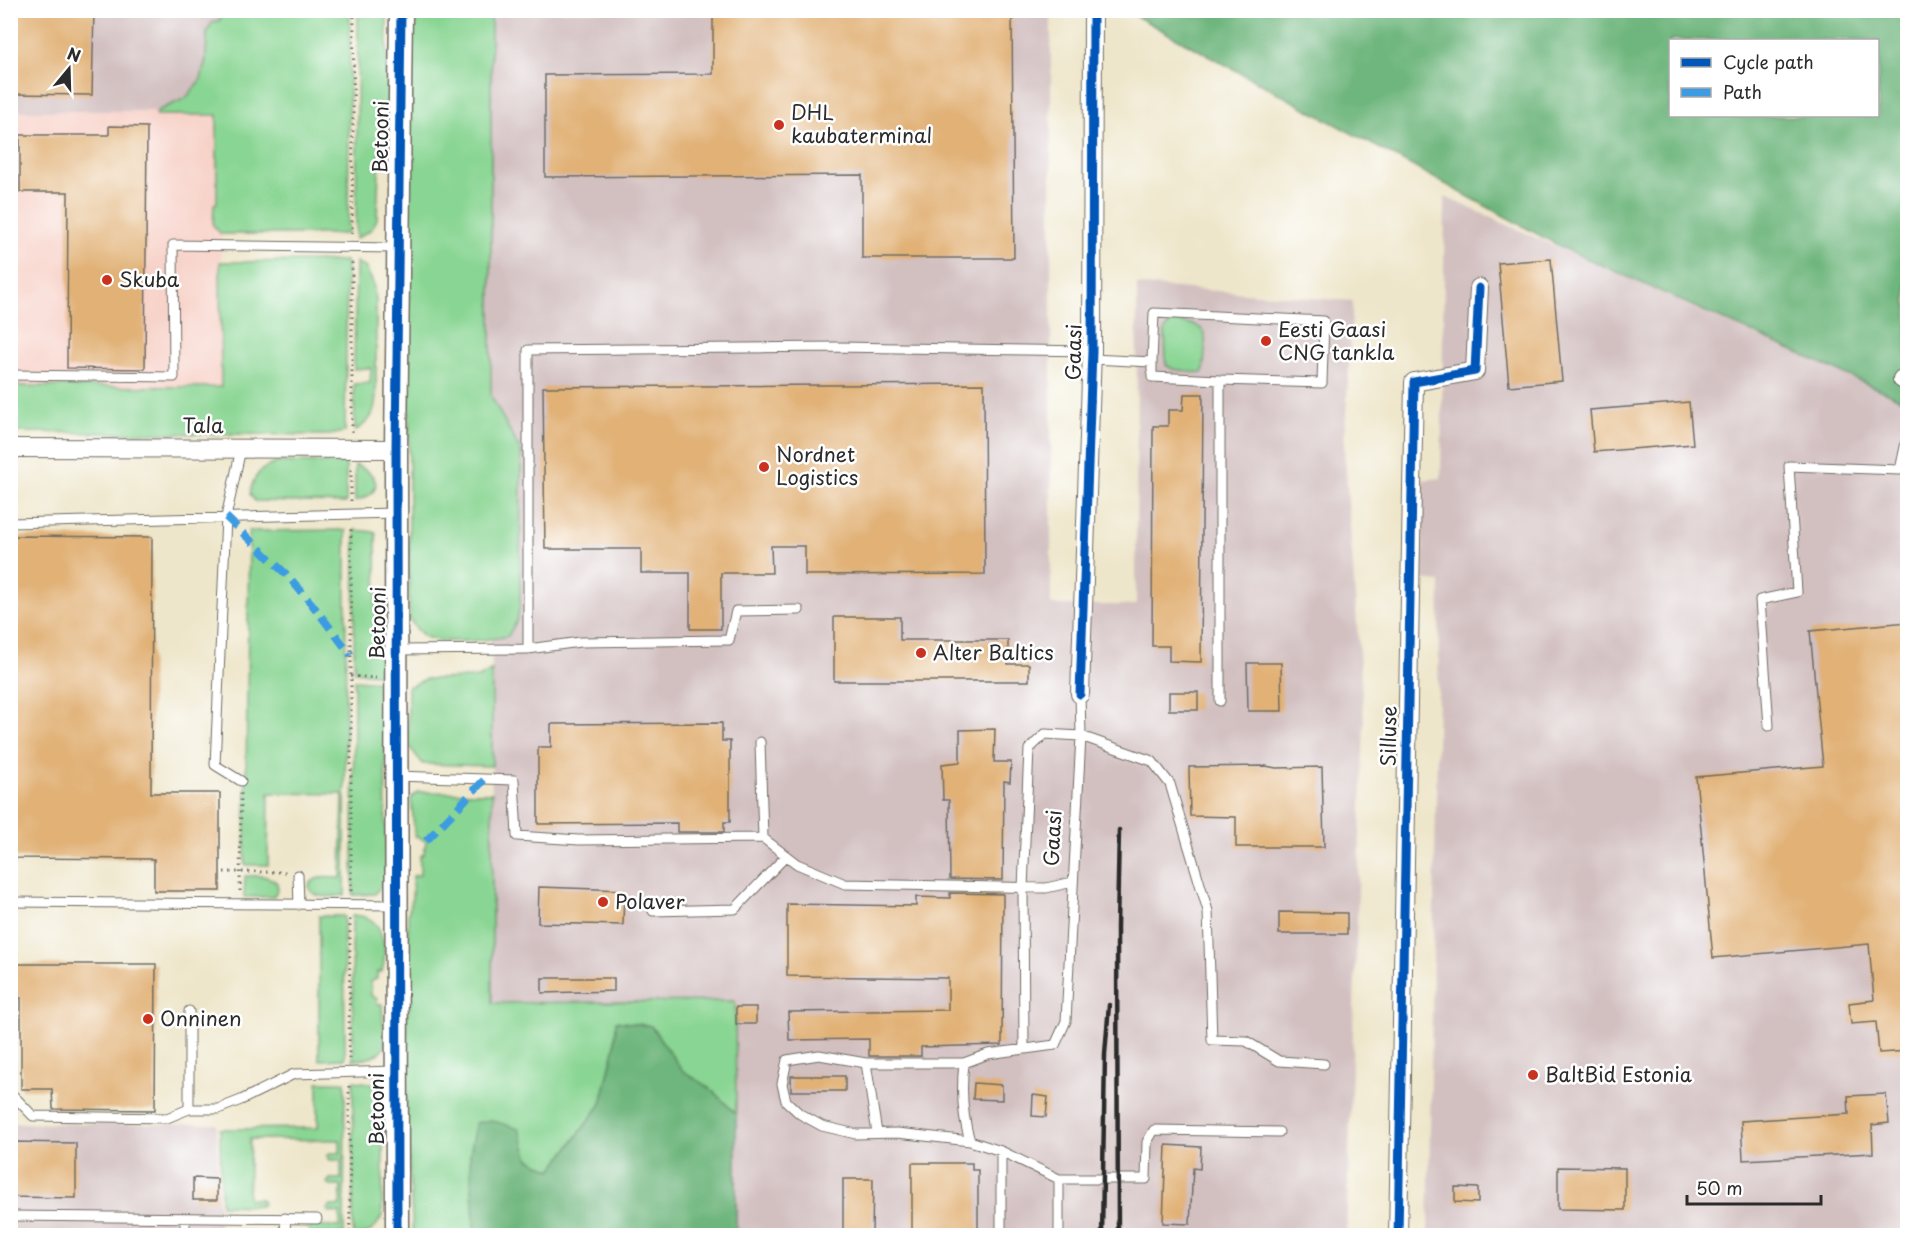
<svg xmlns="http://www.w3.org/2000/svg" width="1918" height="1246" font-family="'Playpen Sans',sans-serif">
  <rect width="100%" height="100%" fill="#fff"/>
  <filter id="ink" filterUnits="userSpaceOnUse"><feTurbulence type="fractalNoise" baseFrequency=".0167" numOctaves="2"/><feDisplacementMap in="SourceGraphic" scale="12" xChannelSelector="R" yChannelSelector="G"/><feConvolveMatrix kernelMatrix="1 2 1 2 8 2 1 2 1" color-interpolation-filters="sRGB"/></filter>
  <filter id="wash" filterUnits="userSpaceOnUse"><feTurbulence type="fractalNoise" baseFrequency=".008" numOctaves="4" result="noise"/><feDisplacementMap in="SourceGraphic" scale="24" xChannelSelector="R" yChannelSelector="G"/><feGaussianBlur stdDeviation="1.35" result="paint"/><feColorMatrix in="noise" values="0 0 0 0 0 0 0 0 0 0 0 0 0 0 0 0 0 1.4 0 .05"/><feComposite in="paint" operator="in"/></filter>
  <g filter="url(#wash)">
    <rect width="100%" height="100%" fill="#eee6ca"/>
    <path fill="#f7d1c7" d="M10,111H222L221,387H11Z"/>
    <path fill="#d2bfc0" d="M10,11H223L222,111H11Z
      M491,11H1051V605H1136L1137,285L1353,301L1344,445L1364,721L1346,1235H736L735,1001L492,1003Z
      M1445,197L1907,403V1235H1428L1440,582L1422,580V480L1441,478Z
      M11,1123L217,1124L219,1235L11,1233Z"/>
    <path fill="#89d593" stroke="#5a805f" stroke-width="1.5" d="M220,11H350L348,234H221L213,225L214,204L217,203V115H156L157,111L186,98L201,79L206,59L207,32L212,23L220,20Z
      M358,11H387V99L381,119L377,219L372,229L356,239Z
      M430,11H491V396L521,452L520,605L517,620L508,636C490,640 443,645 426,637C419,633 414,626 409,619V38C413,25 419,18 430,11Z
      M346,261L347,265L345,432L330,435L11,432V386L221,387L220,262Z
      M356,262L366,268L373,283L376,301V394C375,414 372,420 355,431L354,384L370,383L371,368L354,369Z
      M1171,322C1213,324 1205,332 1204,368L1202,373L1173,369L1166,365L1165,330Z
      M281,462L346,463V503L255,501L250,494C253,475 262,466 281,462Z
      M355,465C381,475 384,493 355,501Z
      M346,530L345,895C332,896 315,901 308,887C314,874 328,878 341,878L343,794L269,793L268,865H245L249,531Z
      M355,530L374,532L376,534L377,650L387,664L386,675L354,672Z
      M492,670V766L423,764L408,745V687L426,679L479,678Z
      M354,680L385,682L386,878L375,894L353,895Z
      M418,792L492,793V1003L735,1001L736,1114L712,1090L682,1070L651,1026L616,1021L615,1046L601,1104L552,1170L529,1159L470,1155L475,1235H413L406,1106L408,915L412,898L413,876L420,875V856L424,854L426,841L415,836L411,798Z
      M245,876C256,876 268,874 277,883L278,889L273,897H244Z
      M319,916H344L345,1059L319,1060Z
      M352,916C384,913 388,949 382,972H377V978L371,982V995L377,999V1004H382L385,1046C377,1059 367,1059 353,1060Z
      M353,1081C367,1082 378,1083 384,1097L382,1216C375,1230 368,1236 353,1235Z
      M318,1082H345L344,1234H309V1226L340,1227V1213L330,1212L327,1209L330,1206H340L341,1186H330L327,1183L330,1179H341V1160H330L327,1156L330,1153H340V1140L250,1139L248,1199H261L263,1204L260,1206L221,1205L220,1129L318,1128Z"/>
    <path fill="#6eb67d" stroke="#4c7054" stroke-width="1.5" fill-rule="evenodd" d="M1134,10L1907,11V402L1563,248L1134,15ZM1670,40H1878V116H1670Z
      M616,1021L651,1026L682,1070L712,1090L736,1114V1235H475L470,1155L476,1123L491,1120L519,1129L529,1159L552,1170L601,1104L615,1046Z"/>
    <g id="blocks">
      <path fill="#e1b176" d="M10,10H94L92,95L10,94Z
        M1012,14L1014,258H862V175L545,177V75L713,74V15Z
        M109,126L147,127L145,369L67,368L68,192H20V135H109Z
        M1551,259L1562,381L1509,386L1498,263Z
        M984,384L985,574L805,575V546H771L772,573H721V629H690V573H641V549H545L543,387Z
        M1184,394H1203L1201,662L1169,661V646H1152L1153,426H1168V410H1183Z
        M1689,402L1693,444L1594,452L1590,410Z
        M10,536L152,537L151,793H220V891H154V859L10,858Z
        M834,617H900V640H1008V664H1029V681H834Z
        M1908,622V1051L1879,1053L1876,1022L1851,1024L1849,1003L1874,1000L1869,944L1713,958L1696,777L1823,766L1810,631Z
        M1247,663H1281L1282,711H1248Z
        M1169,692H1198V710H1169Z
        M722,723V741H730V822H724V832H677V823L538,824V747H551V724Z
        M995,729L994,762H1011L1010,782L1004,781L1003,880L950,879L949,800H943L942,764L960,762V730Z
        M1266,766L1276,768L1322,767L1324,847H1236V817L1190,816L1189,767Z
        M539,887L624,890L623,925L538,923Z
        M950,893L1003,894L1002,1045L921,1047V1056H869V1039L789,1040L788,1012L948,1010V978L787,976V904L916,906V897L950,898Z
        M1279,912L1347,913V934H1279Z
        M10,964H156L155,1110L53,1109L52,1089H21V998H10Z
        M542,978H614V991L542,993Z
        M736,1007H756V1024H736Z
        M791,1076H845V1091H791Z
        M974,1083L1002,1085V1100L973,1099Z
        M1886,1094L1889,1123L1872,1125L1873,1153L1743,1160L1741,1121L1849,1114L1848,1096Z
        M1033,1095L1048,1097L1046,1117L1032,1116Z
        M10,1142L76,1143V1198L10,1197Z
        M1166,1145L1201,1147L1200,1169L1193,1168L1190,1224L1163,1223Z
        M912,1163H972V1170H978V1236H912Z
        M1558,1167L1625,1168V1210L1558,1209Z
        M193,1178L217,1179V1200H193Z
        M843,1179H873L872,1236H843Z
        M1455,1187L1478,1188V1203L1455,1202Z"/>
    </g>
  </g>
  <g filter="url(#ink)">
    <use href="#blocks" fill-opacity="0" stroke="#6f6c63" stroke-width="1.5"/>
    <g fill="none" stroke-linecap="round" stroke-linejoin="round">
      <g stroke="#6f6c63" stroke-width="11">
        <path id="service" d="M1092,359L1152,362V377L1220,380V701
          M1152,362L1154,313L1324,321L1322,383L1220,380
          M10,375L174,377L173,245L397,248
          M241,449L226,517L215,765L241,781
          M10,523L395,513
          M528,649V350L837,347L1092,351
          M396,650L528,649L580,642L729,640L736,611L799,610
          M1769,726L1760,600L1797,592L1789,466L1900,470L1908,433
          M396,776L514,780L517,836L579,840L763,838L760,742
          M763,838L797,864L845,884L1046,888L1073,882
          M298,875L299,905
          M10,902L396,905
          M653,911L735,909L786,856
          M189,1011V1109H218L241,1100L294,1074L395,1071
          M1024,1049L1023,888L1029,749L1045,734L1081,736L1152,761L1170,784L1208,911L1212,1040L1246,1041L1279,1061L1324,1064
          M866,1063L877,1133
          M964,1063H866L819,1055L787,1060L782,1084L786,1101L800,1114L822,1126L856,1134L897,1133L970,1141
          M10,1092L33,1116L167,1118L189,1109
          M1001,1151L1059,1179H1146L1147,1142L1154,1130L1279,1132
          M10,1216L317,1219
          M285,1218L286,1236
          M185,1236V1218
          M1001,1236V1151L970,1141C962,1115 961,1090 964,1063L988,1054L1055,1045L1066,1021L1081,736L1080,694
          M1059,1236V1179"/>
      </g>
      <g stroke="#6f6c63" stroke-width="20">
        <path id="minor" d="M1902,379L1908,382
          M10,448L396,449
          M1080,694L1092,351L1093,10
          M1398,1236L1414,382L1475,371L1479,288"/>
      </g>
      <g stroke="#6f6c63" stroke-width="25">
        <path id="tertiary" d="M397,1236L396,449L401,10"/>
      </g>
      <path stroke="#6f6c63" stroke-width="3" stroke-dasharray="1.5 4.5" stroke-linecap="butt" d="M352,234L354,10
        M352,432V261
        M351,501V465
        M351,676L376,678
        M224,872H286
        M240,891L241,792
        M351,891V525
        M349,1059L350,918
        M349,1086L350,1236"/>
      <use href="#service" stroke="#fff" stroke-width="9"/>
      <use href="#minor" stroke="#fff" stroke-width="18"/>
      <use href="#tertiary" stroke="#fff" stroke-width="22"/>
      <path stroke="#2b2b2b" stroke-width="4.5" d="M1102,1236L1105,1054L1109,1005
        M1118,1236L1117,927L1119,830"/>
      <path stroke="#3d9ce1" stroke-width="8" stroke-dasharray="15 8" stroke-linecap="butt" d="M226,517L287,575L311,603L351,655
        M426,841L485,779"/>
      <g stroke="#fff" stroke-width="13">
        <path id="cycleway" d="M1080,694L1092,351L1093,10
          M397,1236L396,449L401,10
          M1398,1236L1414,382L1475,371L1479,288"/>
      </g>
      <use href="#cycleway" stroke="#0057b8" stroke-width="9"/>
    </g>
  </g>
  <g fill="#c8321e" stroke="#fff" stroke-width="2">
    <circle cx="779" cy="125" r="6"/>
    <circle cx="107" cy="280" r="6"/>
    <circle cx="1266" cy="341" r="6"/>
    <circle cx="764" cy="467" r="6"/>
    <circle cx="921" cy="653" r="6"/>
    <circle cx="603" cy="902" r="6"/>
    <circle cx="148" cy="1019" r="6"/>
    <circle cx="1533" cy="1075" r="6"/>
  </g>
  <g text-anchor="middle" stroke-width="5" stroke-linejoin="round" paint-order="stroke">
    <g font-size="20" fill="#2b2b2b" stroke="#fff" text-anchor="start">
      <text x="791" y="120">DHL<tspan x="791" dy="23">kaubaterminal</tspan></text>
      <text x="119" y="287">Skuba</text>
      <text x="1278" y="337">Eesti Gaasi<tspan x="1278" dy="23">CNG tankla</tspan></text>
      <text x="776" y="462">Nordnet<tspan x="776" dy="23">Logistics</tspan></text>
      <text x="933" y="660">Alter Baltics</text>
      <text x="615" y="909">Polaver</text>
      <text x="160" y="1026">Onninen</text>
      <text x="1545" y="1082">BaltBid Estonia</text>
    </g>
    <g font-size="20" fill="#2b2b2b" stroke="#fff">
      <text transform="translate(381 137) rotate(-89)" y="7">Betooni</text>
      <text transform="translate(1074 352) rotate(-89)" y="7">Gaasi</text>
      <text x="203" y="433">Tala</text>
      <text transform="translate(378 623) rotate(-89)" y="7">Betooni</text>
      <text transform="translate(1389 736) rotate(-89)" y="7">Silluse</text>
      <text transform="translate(1053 838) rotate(-87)" y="7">Gaasi</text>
      <text transform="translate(377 1109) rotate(-90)" y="7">Betooni</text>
    </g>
  </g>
  <rect width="1918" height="1246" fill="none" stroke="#fff" stroke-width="36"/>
  <rect x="1669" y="39" width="210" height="78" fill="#ffffff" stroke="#aaaaaa" stroke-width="1.5"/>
  <rect x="1681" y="58" width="30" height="9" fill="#0057b8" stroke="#aaaaaa" stroke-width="1.5"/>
  <text x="1723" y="69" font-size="18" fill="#2b2b2b">Cycle path</text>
  <rect x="1681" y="88" width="30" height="9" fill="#3d9ce1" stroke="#aaaaaa" stroke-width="1.5"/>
  <text x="1723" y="99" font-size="18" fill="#2b2b2b">Path</text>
  <g transform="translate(69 69) rotate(19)" stroke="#ffffff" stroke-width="4.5" paint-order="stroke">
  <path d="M0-4.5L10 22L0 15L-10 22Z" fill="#2b2b2b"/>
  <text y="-9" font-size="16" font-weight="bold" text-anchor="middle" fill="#2b2b2b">N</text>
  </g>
  <path d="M1687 1195v9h134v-9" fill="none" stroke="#2b2b2b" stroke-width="3"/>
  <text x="1696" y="1195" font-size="18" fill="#2b2b2b" stroke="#ffffff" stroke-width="4.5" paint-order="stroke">50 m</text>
</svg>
